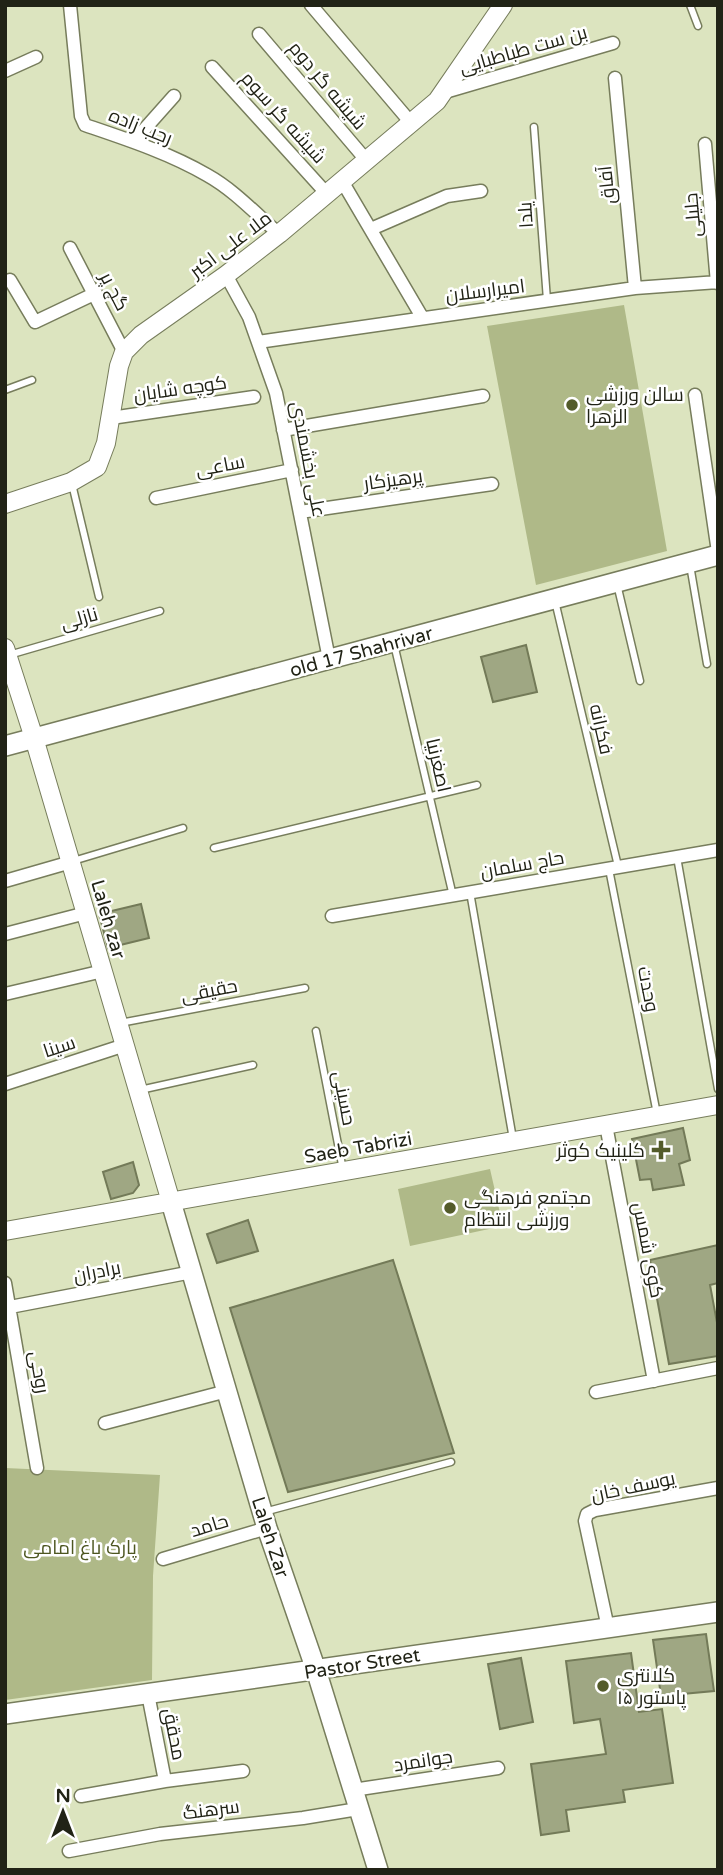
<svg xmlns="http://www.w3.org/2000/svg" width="723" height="1875" font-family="'Varela Round',Cairo,sans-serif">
  <rect width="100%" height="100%" fill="#dce4bf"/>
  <path fill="#afb988" d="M624,305L667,551L536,585L487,326Z
    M490,1169L503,1226L410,1246L398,1189Z
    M5,1468L160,1475L153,1576L152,1680L5,1700Z"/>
  <path fill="#9fa783" stroke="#737a58" stroke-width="2" d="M526,645L537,692L493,702L481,657Z
    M141,904L149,938L108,948L99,914Z
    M683,1128L690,1160L679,1164L684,1185L653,1190L651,1179L640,1180L632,1139Z
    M133,1162L139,1185L133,1193L111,1199L103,1172Z
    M248,1220L258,1251L217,1263L207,1234Z
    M718,1245V1283L710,1285L718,1328V1356L669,1364L650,1260Z
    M393,1260L454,1453L288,1492L230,1308Z
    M706,1634L714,1691L661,1696L653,1640Z
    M631,1653L639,1712L662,1709L673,1783L623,1790L625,1802L566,1810L569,1831L541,1835L531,1764L606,1754L600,1719L574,1723L566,1661Z
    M521,1658L533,1722L500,1729L488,1664Z"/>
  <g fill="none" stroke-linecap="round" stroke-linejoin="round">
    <g stroke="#777d5c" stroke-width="9">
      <path id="lane" d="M690,5L698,26
        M534,127L547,300
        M5,390L32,380
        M72,484L99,597
        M690,565L707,664
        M617,584L640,681
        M555,601L618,866
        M394,644L453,896
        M9,655L160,611
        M214,848L477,785
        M677,857L718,1089
        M73,861L183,828
        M609,869L657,1114
        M470,892L513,1139
        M120,1023L305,988
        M316,1031L343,1170
        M140,1090L253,1065
        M264,1512L451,1462"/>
    </g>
    <g stroke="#777d5c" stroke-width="15">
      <path id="street" d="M70,5L81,116L85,125C126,139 169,153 207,175C234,190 256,214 279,234
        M311,5L412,124
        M259,34L367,161
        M212,67L327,194
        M5,71L36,57
        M615,78L635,288
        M445,92L613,43
        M134,141L174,96
        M705,144L717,283
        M342,181L422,317
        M371,229L447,196L481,191
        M70,248L124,352
        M226,275L249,317L276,393L329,659
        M10,280L35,322L96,293
        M258,342L635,288L718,282
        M695,395L718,552
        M111,418L254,397
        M283,430L483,396
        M156,498L292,470
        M300,512L492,484
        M5,881L71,862
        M332,916L718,850
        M5,934L86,913
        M5,994L103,971
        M5,1084L125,1045
        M606,1125L654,1381
        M5,1283L37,1468
        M10,1307L192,1272
        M596,1392L718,1368
        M105,1423L227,1391
        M163,1559L267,1528
        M608,1628L585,1521L587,1514L595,1510L718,1488
        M148,1694L165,1781
        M353,1790L498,1768
        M81,1796L165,1781L243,1771
        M69,1851L160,1834L303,1818L358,1809"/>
    </g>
    <g stroke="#777d5c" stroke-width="20">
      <path id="secondary" d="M5,504L71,482L97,467L106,443L119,366L124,352L141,335L226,275L279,234L437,101L503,5
        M5,648L34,738L171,1202
        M5,1231L718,1105"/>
    </g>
    <g stroke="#777d5c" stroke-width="22">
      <path id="primary" d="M5,746L718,555
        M171,1202L267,1528L316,1670L378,1870
        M5,1714L718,1612"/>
    </g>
    <use href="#lane" stroke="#fff" stroke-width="6"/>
    <use href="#street" stroke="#fff" stroke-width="12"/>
    <use href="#secondary" stroke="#fff" stroke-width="18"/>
    <use href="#primary" stroke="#fff" stroke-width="19"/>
  </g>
  <g fill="#535b2a" stroke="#fff" stroke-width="2.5">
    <circle cx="572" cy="405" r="7"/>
    <path d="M657.5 1139.5h7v7h7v7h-7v7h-7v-7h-7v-7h7z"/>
    <circle cx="450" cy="1208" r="7"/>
    <circle cx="603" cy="1686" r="7"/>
  </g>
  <g text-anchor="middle" stroke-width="5" stroke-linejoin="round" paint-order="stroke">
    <g font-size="19" fill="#212316" stroke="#fff">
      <text transform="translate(523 49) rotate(-16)" y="7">بن ست طباطبایی</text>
      <text transform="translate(328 85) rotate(50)" y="7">شیشه گر دوم</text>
      <text transform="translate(284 117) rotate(48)" y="7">شیشه گر سوم</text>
      <text transform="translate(141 126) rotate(22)" y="7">رجب زاده</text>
      <text transform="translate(606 185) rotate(-96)" y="7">آفاق</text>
      <text transform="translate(525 215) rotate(-94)" y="7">یلدا</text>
      <text transform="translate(692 215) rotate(-95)" y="7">جلیلی</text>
      <text transform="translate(230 244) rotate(-37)" y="7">ملا علی اکبر</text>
      <text transform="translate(485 290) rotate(-7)" y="7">امیرارسلان</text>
      <text transform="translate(115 291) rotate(63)" y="7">گچ پر</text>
      <text transform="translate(180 388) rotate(-8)" y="7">کوچه شایان</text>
      <text transform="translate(309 459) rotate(79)" y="7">علی بخشمندی</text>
      <text transform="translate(220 465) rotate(-11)" y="7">ساعی</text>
      <text transform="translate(393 479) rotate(-8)" y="7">پرهیزکار</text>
      <text transform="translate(79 618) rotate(-16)" y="7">نازلی</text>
      <text transform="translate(361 651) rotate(-15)" y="7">old 17 Shahrivar</text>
      <text transform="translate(602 729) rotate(77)" y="7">فکرانه</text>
      <text transform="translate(439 765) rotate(77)" y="7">اصغرنیا</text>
      <text transform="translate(522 864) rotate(-10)" y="7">حاج سلمان</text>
      <text transform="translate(109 919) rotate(74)" y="7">Laleh zar</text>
      <text transform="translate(649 989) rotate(79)" y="7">وحدت</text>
      <text transform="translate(209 990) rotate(-11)" y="7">حقیقی</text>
      <text transform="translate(59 1046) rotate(-18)" y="7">سینا</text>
      <text transform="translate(345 1098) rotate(79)" y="7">حسینی</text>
      <text transform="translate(358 1147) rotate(-10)" y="7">Saeb Tabrizi</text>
      <text transform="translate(649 1250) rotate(79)" y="7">کوی شمس</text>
      <text transform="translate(97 1271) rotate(-11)" y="7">برادران</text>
      <text transform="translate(40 1372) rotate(80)" y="7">روحی</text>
      <text transform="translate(633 1486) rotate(-12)" y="7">یوسف خان</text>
      <text transform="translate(209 1525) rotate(-17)" y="7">حامد</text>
      <text transform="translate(271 1537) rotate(72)" y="7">Laleh Zar</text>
      <text transform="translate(362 1663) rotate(-9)" y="7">Pastor Street</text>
      <text transform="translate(175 1734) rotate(79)" y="7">محقق</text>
      <text transform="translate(423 1760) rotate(-9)" y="7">جوانمرد</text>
      <text transform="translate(211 1809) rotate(-7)" y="7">سرهنگ</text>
    </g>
    <g font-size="19" fill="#212316" stroke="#fff" text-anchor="start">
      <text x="586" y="401">سالن ورزشی<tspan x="586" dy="22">الزهرا</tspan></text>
      <text x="645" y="1157" text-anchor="end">کلینیک کوثر</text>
      <text x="464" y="1204">مجتمع فرهنگی<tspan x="464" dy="22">ورزشی انتظام</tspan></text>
      <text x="617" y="1682">کلانتری<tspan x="617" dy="22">۱۵ پاستور</tspan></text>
    </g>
    <g font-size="19" fill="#4d5620" stroke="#fff">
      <text x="80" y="1554">پارک باغ امامی</text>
    </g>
  </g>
  <rect width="723" height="1875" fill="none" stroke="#212316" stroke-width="14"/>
  <g transform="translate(63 1812)" stroke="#ffffff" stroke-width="5" paint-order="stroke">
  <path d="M0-5L12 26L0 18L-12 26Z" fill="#212316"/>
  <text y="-10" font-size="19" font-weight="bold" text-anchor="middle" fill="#212316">N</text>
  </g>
</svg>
